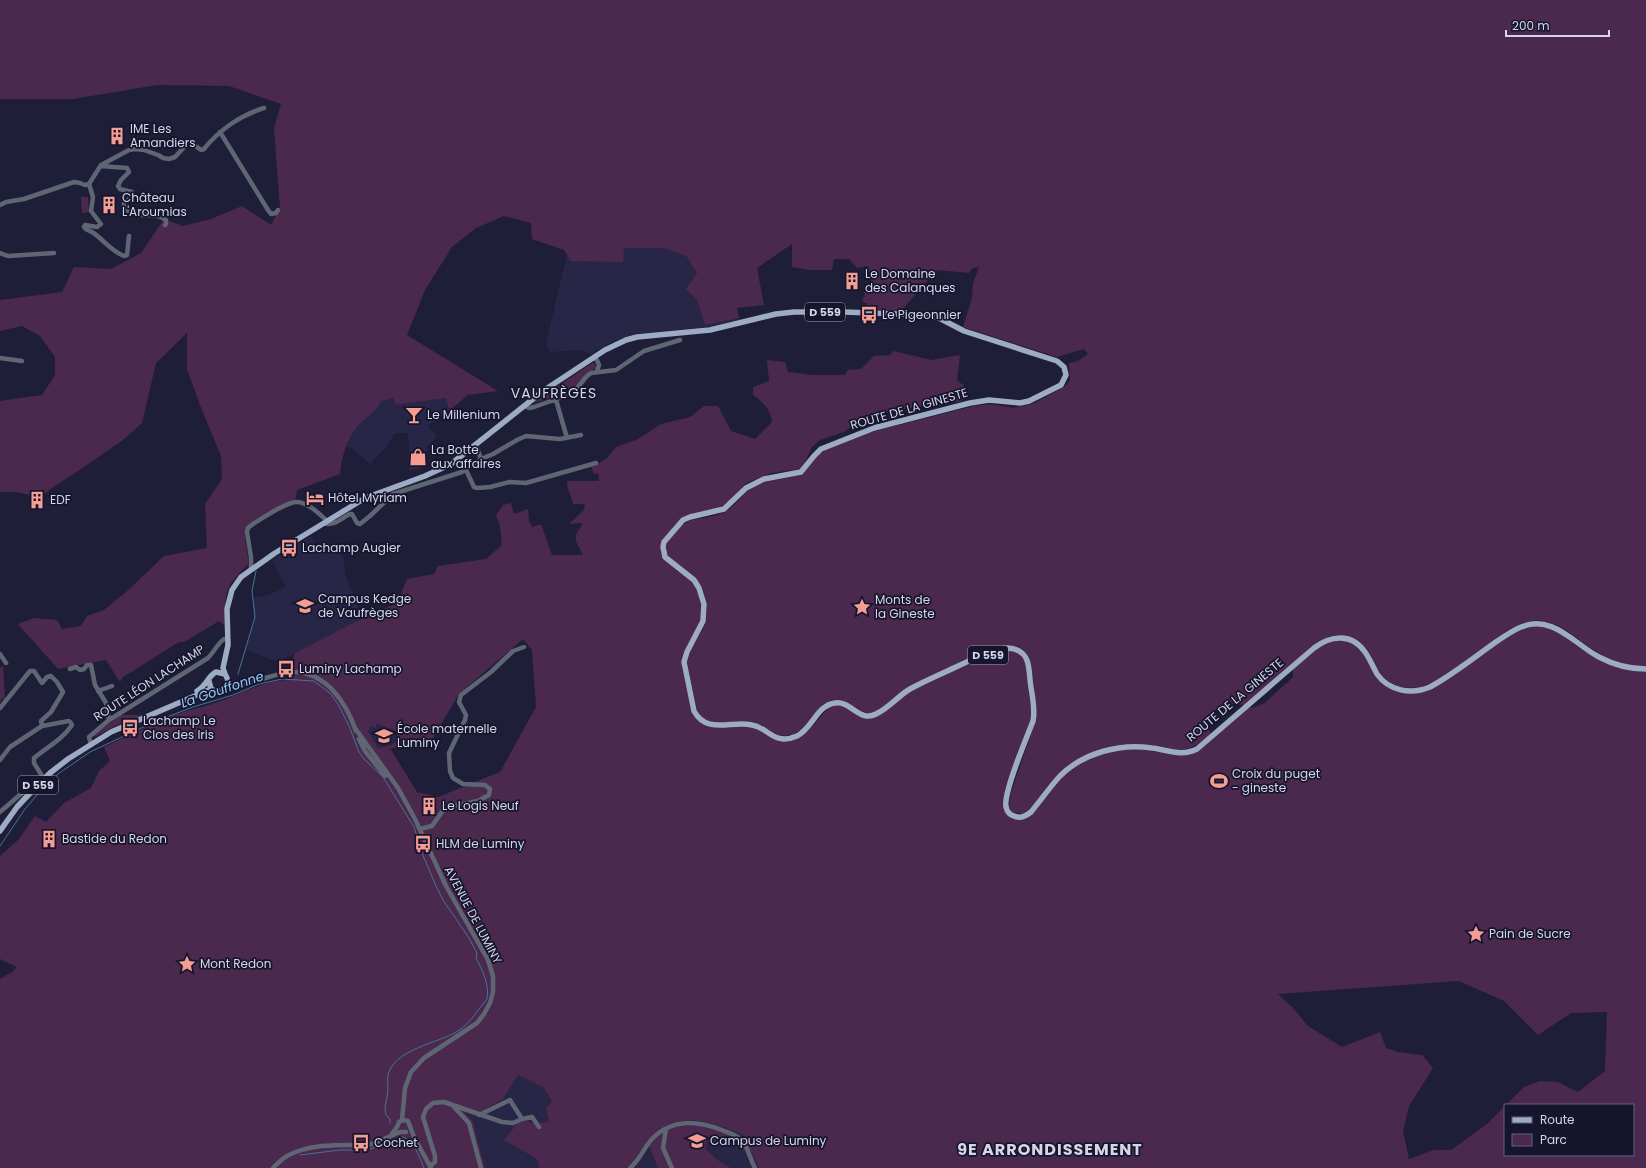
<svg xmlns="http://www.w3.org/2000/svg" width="1646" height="1168" font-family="Poppins,sans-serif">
  <rect width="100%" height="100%" fill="#1f1e38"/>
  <path fill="#272646" d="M623,248H663L686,256L697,273L687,289L697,300L705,325L739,318V320L707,327L636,334L616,340L590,354L583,350L549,352L546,343L567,254L572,261H623Z
    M393,398L397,405L446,398L449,411L428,426L437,437L427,446V466L425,467L409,471L408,463L409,444L407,433H395L388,445L370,464L352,448L346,447L357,426L375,409L380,401Z
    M311,536L315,545L343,555L345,574L363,618L282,660L274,661L246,650L254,622L253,598L269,595L286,587L272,560Z
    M377,724L396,731L397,741L391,745L378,748L367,731L371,725Z
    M518,1075L544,1088L552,1102L549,1122L516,1125L505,1140L537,1159L539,1168H485L473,1121L464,1113L480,1112L503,1099Z
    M687,1121H701L721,1126L743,1135L759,1168H625L632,1164L643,1146L658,1131L670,1125Z"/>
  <path fill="#4b284e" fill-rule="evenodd" d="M0,0H1646V667C1631,666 1615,663 1602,655C1574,640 1553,609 1518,625C1508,629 1500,636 1492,642C1471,656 1451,673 1429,685C1411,690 1393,689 1381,674C1376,667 1373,659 1369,652C1354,629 1331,632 1312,646L1244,705C1223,703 1221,703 1207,719V725L1211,734C1178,762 1175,745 1140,744C1129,744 1120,746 1110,749C1065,759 1056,776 1029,810L1022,814L1012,812L1009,806L1011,793L1035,722C1038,711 1033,662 1027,654C1023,648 1017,646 1010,645L971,658L914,684L874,713C857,715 849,698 834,700C817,702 811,726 796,733C776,742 769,726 753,722C735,717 708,732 697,710L687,662L690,653L706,622L707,603L702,587L696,578L667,555C664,548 666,544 670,538C688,513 699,522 723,513C736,507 742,493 753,487C769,478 787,480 803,474L817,457L825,450L867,433L974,406L991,404L1014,408L1035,403L1066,386L1070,380L1069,363L1078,361L1088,354L1084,349L1057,357L963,327L972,298L973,283L979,267L973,268L969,273L937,270L901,311L866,309L867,303H864L862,298L865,297L864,292L873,288L868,266L857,268L849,259H834L832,270H809L792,267V244L757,268L764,305L737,308L739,318L705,325L697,300L686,289L697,273L686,256L663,248H624L623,262L571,261L564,250L532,239L531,223L504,216L476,228L452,247L425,290L407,335L498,391L468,395L449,411L446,398L396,405L393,398L381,401C377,412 364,418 357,427C347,440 341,458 340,474L297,490L295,501C285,504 247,520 245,531C244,539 249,554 248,565C223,587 225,594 225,626L219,621L184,642H179L123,677L120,682L106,660L58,669L18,624L34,618L57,620L62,629L81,626L87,616L104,610L126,592L164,556L207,548L205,504L222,479L221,456L200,405L187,369V333L156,363L142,423L123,440L75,473L53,487L41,497L15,492H0V401L42,395L55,375V357L40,336L22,326L0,331V300L62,292L74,267L111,269L141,253L164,219L183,226L211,219L242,206L271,225L280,208L274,128L281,104L229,86L157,85L73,99H0Z
    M81,197H88L89,212L82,213Z
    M894,351L931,360L960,355L957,381L964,385L962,401L883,412L864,417L844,432L820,440L812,447L803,467L800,469L772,473L751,481L745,484L728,502L717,509L689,515L660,547L663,558L692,581L698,589L702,604L701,621L682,668L692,712L696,718L705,725L753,727L769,737L775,739L799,737L808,731L830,706C832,706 836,705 839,705C851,706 856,720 875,717L916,688L972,662L1010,650L1015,651L1021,655L1026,663L1032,712L1031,718L1004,800L1013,818L1035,811L1065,774L1086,760L1114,751L1140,749L1175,755L1191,754L1249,707L1252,708L1265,703L1293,677V669C1312,653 1335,626 1360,649C1368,657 1374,671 1380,681L1419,693L1515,632C1551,615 1561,639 1590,654C1604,661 1630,667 1646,671V1168H759L743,1135C704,1119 676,1109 645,1145C637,1153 635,1163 625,1168H539L537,1159L504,1140L516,1125L519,1118L532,1123L549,1122L546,1108L552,1102L544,1088L518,1075L503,1099L480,1112L465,1113L473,1121L485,1168H0V979L12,972L17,967L0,959V856L19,839L35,816L46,822L64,803L91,788L99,771L110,761L104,747C126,737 148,725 171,716C187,710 205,707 221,701C243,693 263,681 287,680L295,653L353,623L397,603L407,579L434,574L438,566L486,559L502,545L500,526L496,515L503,505L511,503L514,514L528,509L529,521L532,527L541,524L552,555H583L576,541V535L582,524L581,523L569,524L584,510L585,506L584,504H573C571,495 567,489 567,481H599L598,473L594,474L591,466L597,464L606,459L616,447L638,439L661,424L690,417L704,406H718L731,431L755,439L772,422C772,412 761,399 753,395V387L769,381L767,360L785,362L788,372L812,375H845L848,370L861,369L874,356L890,355ZM523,639L532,650L536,707L500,772L438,797L417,792L390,748H427L459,694ZM377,724L396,731V734L398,737L396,739L397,741L391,745L378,748L368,731L371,726L375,728ZM1459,981L1504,1001L1538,1035L1571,1013L1607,1012L1605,1071L1578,1092L1558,1082L1540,1081L1524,1087L1487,1124L1451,1150H1434L1409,1159L1403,1131L1409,1106L1433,1068L1422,1055L1398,1052L1386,1048L1380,1032L1342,1047L1308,1026L1294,1009L1278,994ZM1505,1105H1633V1155H1505Z
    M592,363H595L596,368L585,375L570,392L533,403Z
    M3,665L5,700L3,698L0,702V668Z
    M120,715H142L111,728L95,737L94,735Z
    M688,1124C704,1126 742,1132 745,1152L736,1144L707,1141L706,1149C714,1158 721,1163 731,1168H658L649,1146C659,1133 672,1126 688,1124Z"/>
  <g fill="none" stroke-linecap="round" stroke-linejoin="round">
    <path stroke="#437598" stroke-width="1" d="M238,674L255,617L252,591L256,571
      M0,846L25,809L36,796L58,774L90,752L154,722L193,707L233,695L259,684L282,679L314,681L331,694L339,706L349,726L359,752L365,760L383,777L414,827L422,853L436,886L443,900L469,938L477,953L476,958C482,969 490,986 487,999C478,1009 470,1024 458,1031C439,1043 394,1049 388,1075C387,1082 389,1090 387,1097C386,1104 382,1114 390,1119V1123
      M401,1137C414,1138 419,1157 424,1168
      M300,1155L340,1150H367L383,1145"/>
    <path stroke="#5f6673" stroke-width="4.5" d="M220,132L268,210L271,214L276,213L278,210
      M101,166L127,168L129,172L121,180L118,186L120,189L132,192L133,196L124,203V207C135,221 153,210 166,220V224L165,225
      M89,184L93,197L91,211L101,224L97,227L85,225L84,227C86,230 88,230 92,232C103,239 111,251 124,256L127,255L129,236
      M0,205L6,202L24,199L74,182L80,183L85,185L89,184L101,165L129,150L135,149L144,150L158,155L163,158L169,159L175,157L188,143L190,142L201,150L204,149C219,130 241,115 264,108
      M0,253L8,256L54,253
      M0,358L22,361
      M593,358L597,360L599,365L597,371
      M556,400L567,438
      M524,406L529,408L534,407L568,395L574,392L586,377L591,373L616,370L644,351L680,340
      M481,459L493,454L517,440L526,436L560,439L581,435
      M466,470L474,487L477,488L490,487L510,482L526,483L596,463
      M324,523C333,527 342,518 350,514H352L357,523L360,524L370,516L393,494L462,472L481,459L476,445
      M251,569V557L247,532L248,528L253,524C263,518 287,501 298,502C308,503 321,515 327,521
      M0,654L6,663
      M70,669L76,667L80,670L84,669L87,665H91L95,685L106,703L109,720
      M227,687C241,685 255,681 269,677C276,675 285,672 293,672C326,672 346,702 356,731
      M98,691L112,686
      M0,708L30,671H34L42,683L47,677L51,676L57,682L63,692L51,712L41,721L42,726
      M355,728L398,788L415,819L446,886L488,960L493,976V992L490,1003L484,1014L477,1023L424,1058L411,1072L405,1088L402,1120
      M359,739L365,751L385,776
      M91,745L89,737L109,720L208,658C214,652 218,643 224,639
      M0,760L10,747L42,726L69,721L71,723L72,725C62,740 47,747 34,758V763L44,779L36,781L0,812
      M420,829L432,826L444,809L449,807L478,801L489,795L490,789L485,785L463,784L453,778L450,771L449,753L465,720L466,715L459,702L461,695L491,672L513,651L524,647
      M454,1107L469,1123L481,1168
      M479,1115L510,1100L522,1119L532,1117L539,1127
      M666,1129L663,1148L672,1168
      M391,1135L397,1127L399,1122L403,1120L408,1121L414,1137L431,1168
      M430,1166L435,1162V1156L423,1117L426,1109L433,1103L444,1102L502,1122L513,1123L522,1119
      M273,1168C277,1164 282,1159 287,1156C311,1143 341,1145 368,1145L375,1143L400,1132H406
      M630,1168C640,1160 644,1147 653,1138C673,1118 698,1121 722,1130C729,1133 737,1135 742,1140C748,1147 750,1159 755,1168"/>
    <path stroke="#9dabc5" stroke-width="5.5" d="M225,674L223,668L228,645L227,609L232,590L241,577L275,553L365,498L425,476L451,464L543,391L605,350L626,340L637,337L710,330L776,314L794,312H844L926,315L939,318L964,331L1057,361L1064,367L1066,375L1061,385L1029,401L1020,403L989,400L970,403L874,428L821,449L814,456L801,472L764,479L746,488L724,509L690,517L683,520L664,542L663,547L665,557L694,580L699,588L704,604L703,621L687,652L684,662L694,711C707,735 732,720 752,725C769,728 774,746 797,736C812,729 817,705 835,703C850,700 860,723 876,714C889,708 898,696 910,689C921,683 932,678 943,673C961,665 989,650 1008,648C1013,648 1018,650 1022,653C1029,659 1029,670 1030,679C1031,692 1036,708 1033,721C1027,737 1003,793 1006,807C1007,811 1010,815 1014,816C1021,819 1026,816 1031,812C1041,800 1050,787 1060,776C1083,753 1120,743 1152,748C1168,750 1181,757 1197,749L1314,648C1331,635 1352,633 1365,652C1370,659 1373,667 1377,674C1389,691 1411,695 1430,687C1452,675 1472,659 1493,644C1502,638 1511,631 1521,627C1553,614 1574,644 1599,657C1614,665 1630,669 1646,669
      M197,691C207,685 208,676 216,672L225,674C229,680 229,686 224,690L215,691L211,689L209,681
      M0,831L17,807L33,790L50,773L68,759L111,732L211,689"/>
  </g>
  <defs>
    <g id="building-bare" transform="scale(1.38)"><path d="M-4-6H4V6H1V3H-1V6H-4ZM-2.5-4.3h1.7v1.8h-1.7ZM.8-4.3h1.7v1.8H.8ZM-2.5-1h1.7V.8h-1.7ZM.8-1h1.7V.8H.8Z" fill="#f59c93" stroke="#16152e" stroke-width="2.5" paint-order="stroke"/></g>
    <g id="bus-bare" transform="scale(1.38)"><path d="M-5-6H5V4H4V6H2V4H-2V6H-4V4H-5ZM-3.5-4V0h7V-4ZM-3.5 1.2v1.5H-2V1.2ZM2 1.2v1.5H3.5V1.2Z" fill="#f59c93" stroke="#16152e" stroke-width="2.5" paint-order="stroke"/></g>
    <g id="bar-bare" transform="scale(1.38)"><path d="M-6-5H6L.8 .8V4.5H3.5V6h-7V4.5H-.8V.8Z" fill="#f59c93" stroke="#16152e" stroke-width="2.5" paint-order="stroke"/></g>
    <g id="shop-bare" transform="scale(1.38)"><path d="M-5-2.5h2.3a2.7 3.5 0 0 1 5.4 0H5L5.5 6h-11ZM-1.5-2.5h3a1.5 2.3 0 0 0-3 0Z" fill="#f59c93" stroke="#16152e" stroke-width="2.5" paint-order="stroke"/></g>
    <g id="hotel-bare" transform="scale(1.38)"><path d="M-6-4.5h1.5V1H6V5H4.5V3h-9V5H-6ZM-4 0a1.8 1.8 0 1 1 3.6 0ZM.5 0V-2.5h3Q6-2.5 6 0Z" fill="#f59c93" stroke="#16152e" stroke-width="2.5" paint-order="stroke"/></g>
    <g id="university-bare" transform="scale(1.38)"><path d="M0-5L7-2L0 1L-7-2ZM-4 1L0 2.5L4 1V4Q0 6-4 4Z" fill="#f59c93" stroke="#16152e" stroke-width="2.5" paint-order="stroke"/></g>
    <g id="sight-bare" transform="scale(1.38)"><path d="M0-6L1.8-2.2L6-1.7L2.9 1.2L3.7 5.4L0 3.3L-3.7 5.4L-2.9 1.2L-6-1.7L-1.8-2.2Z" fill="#f59c93" stroke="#16152e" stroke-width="2.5" paint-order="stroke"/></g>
    <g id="school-bare" transform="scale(1.38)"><path d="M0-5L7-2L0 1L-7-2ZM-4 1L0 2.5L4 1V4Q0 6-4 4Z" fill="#f59c93" stroke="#16152e" stroke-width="2.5" paint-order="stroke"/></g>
    <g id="stadium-bare" transform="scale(1.38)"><path d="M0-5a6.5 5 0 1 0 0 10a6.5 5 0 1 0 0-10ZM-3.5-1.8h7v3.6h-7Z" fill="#f59c93" stroke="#16152e" stroke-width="2.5" paint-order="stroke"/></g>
  </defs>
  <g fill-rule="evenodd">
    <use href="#building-bare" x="117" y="136"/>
    <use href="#building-bare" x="109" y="205"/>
    <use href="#building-bare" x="852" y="281"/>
    <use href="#bus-bare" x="869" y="315"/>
    <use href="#bar-bare" x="414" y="415"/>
    <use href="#shop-bare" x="418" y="457"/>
    <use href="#hotel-bare" x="315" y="498"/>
    <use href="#building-bare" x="37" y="500"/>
    <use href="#bus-bare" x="289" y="548"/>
    <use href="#university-bare" x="305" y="606"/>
    <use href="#sight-bare" x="862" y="607"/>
    <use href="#bus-bare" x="286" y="669"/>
    <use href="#bus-bare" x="130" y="728"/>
    <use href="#school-bare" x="384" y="736"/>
    <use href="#stadium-bare" x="1219" y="781"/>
    <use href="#building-bare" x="429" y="806"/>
    <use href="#building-bare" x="49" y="839"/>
    <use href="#bus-bare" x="423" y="844"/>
    <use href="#sight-bare" x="1476" y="934"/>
    <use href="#sight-bare" x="187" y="964"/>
    <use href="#university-bare" x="697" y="1141"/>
    <use href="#bus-bare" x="361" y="1143"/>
  </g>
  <g text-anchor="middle" stroke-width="3.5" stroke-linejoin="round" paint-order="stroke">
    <g fill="#16152e" stroke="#9c9cb0" stroke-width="1">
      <rect x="805" y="303" width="40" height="18" rx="3"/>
      <rect x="968" y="646" width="40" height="18" rx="3"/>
      <rect x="18" y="776" width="40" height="18" rx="3"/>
    </g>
    <g font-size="11" font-weight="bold" fill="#d5d6e8">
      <text x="825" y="316">D 559</text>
      <text x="988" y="659">D 559</text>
      <text x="38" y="789">D 559</text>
    </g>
    <g font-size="12" fill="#d5d6e8" stroke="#16152e" text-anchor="start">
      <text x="130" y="133">IME Les<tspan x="130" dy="14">Amandiers</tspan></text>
      <text x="122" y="202">Château<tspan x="122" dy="14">L'Aroumias</tspan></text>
      <text x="865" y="278">Le Domaine<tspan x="865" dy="14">des Calanques</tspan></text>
      <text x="882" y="319">Le Pigeonnier</text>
      <text x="427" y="419">Le Millenium</text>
      <text x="431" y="454">La Botte<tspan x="431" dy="14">aux affaires</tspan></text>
      <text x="328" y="502">Hôtel Myriam</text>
      <text x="50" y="504">EDF</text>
      <text x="302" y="552">Lachamp Augier</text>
      <text x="318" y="603">Campus Kedge<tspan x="318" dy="14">de Vaufrèges</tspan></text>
      <text x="875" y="604">Monts de<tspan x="875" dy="14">la Gineste</tspan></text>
      <text x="299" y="673">Luminy Lachamp</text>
      <text x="143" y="725">Lachamp Le<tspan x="143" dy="14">Clos des Iris</tspan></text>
      <text x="397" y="733">École maternelle<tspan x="397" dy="14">Luminy</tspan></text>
      <text x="1232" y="778">Croix du puget<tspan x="1232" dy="14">- gineste</tspan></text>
      <text x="442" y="810">Le Logis Neuf</text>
      <text x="62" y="843">Bastide du Redon</text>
      <text x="436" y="848">HLM de Luminy</text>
      <text x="1489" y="938">Pain de Sucre</text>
      <text x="200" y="968">Mont Redon</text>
      <text x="710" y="1145">Campus de Luminy</text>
      <text x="374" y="1147">Cochet</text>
    </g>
    <g font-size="12" fill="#d5d6e8" stroke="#16152e">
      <text transform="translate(909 409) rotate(-16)" y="4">ROUTE DE LA GINESTE</text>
      <text transform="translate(149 683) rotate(-33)" y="4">ROUTE LÉON LACHAMP</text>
      <text transform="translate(1235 700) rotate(-40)" y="4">ROUTE DE LA GINESTE</text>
      <text transform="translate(473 915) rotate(62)" y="4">AVENUE DE LUMINY</text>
    </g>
    <g font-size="13" font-style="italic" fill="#91cbf8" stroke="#16152e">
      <text transform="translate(222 689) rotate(-19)" y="5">La Gouffonne</text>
    </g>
    <g font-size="14" letter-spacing="1" fill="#d5d6e8" stroke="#16152e">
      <text x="554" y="398">VAUFRÈGES</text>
    </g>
    <g font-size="16" font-weight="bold" letter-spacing="1" fill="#d5d6e8" stroke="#16152e">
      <text x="1050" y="1155">9E ARRONDISSEMENT</text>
    </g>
  </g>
  <rect x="1504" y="1104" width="130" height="52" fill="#16152e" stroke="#626278"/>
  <rect x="1512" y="1117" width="20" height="6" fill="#9dabc5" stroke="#626278"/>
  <text x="1540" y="1124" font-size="12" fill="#d5d6e8">Route</text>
  <rect x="1512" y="1134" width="20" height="12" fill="#4b284e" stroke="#626278"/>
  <text x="1540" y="1144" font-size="12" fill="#d5d6e8">Parc</text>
  <path d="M1506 30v6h103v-6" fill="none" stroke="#d5d6e8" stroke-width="2"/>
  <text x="1512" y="30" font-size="12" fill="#d5d6e8" stroke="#16152e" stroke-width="3" paint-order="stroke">200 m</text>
</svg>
